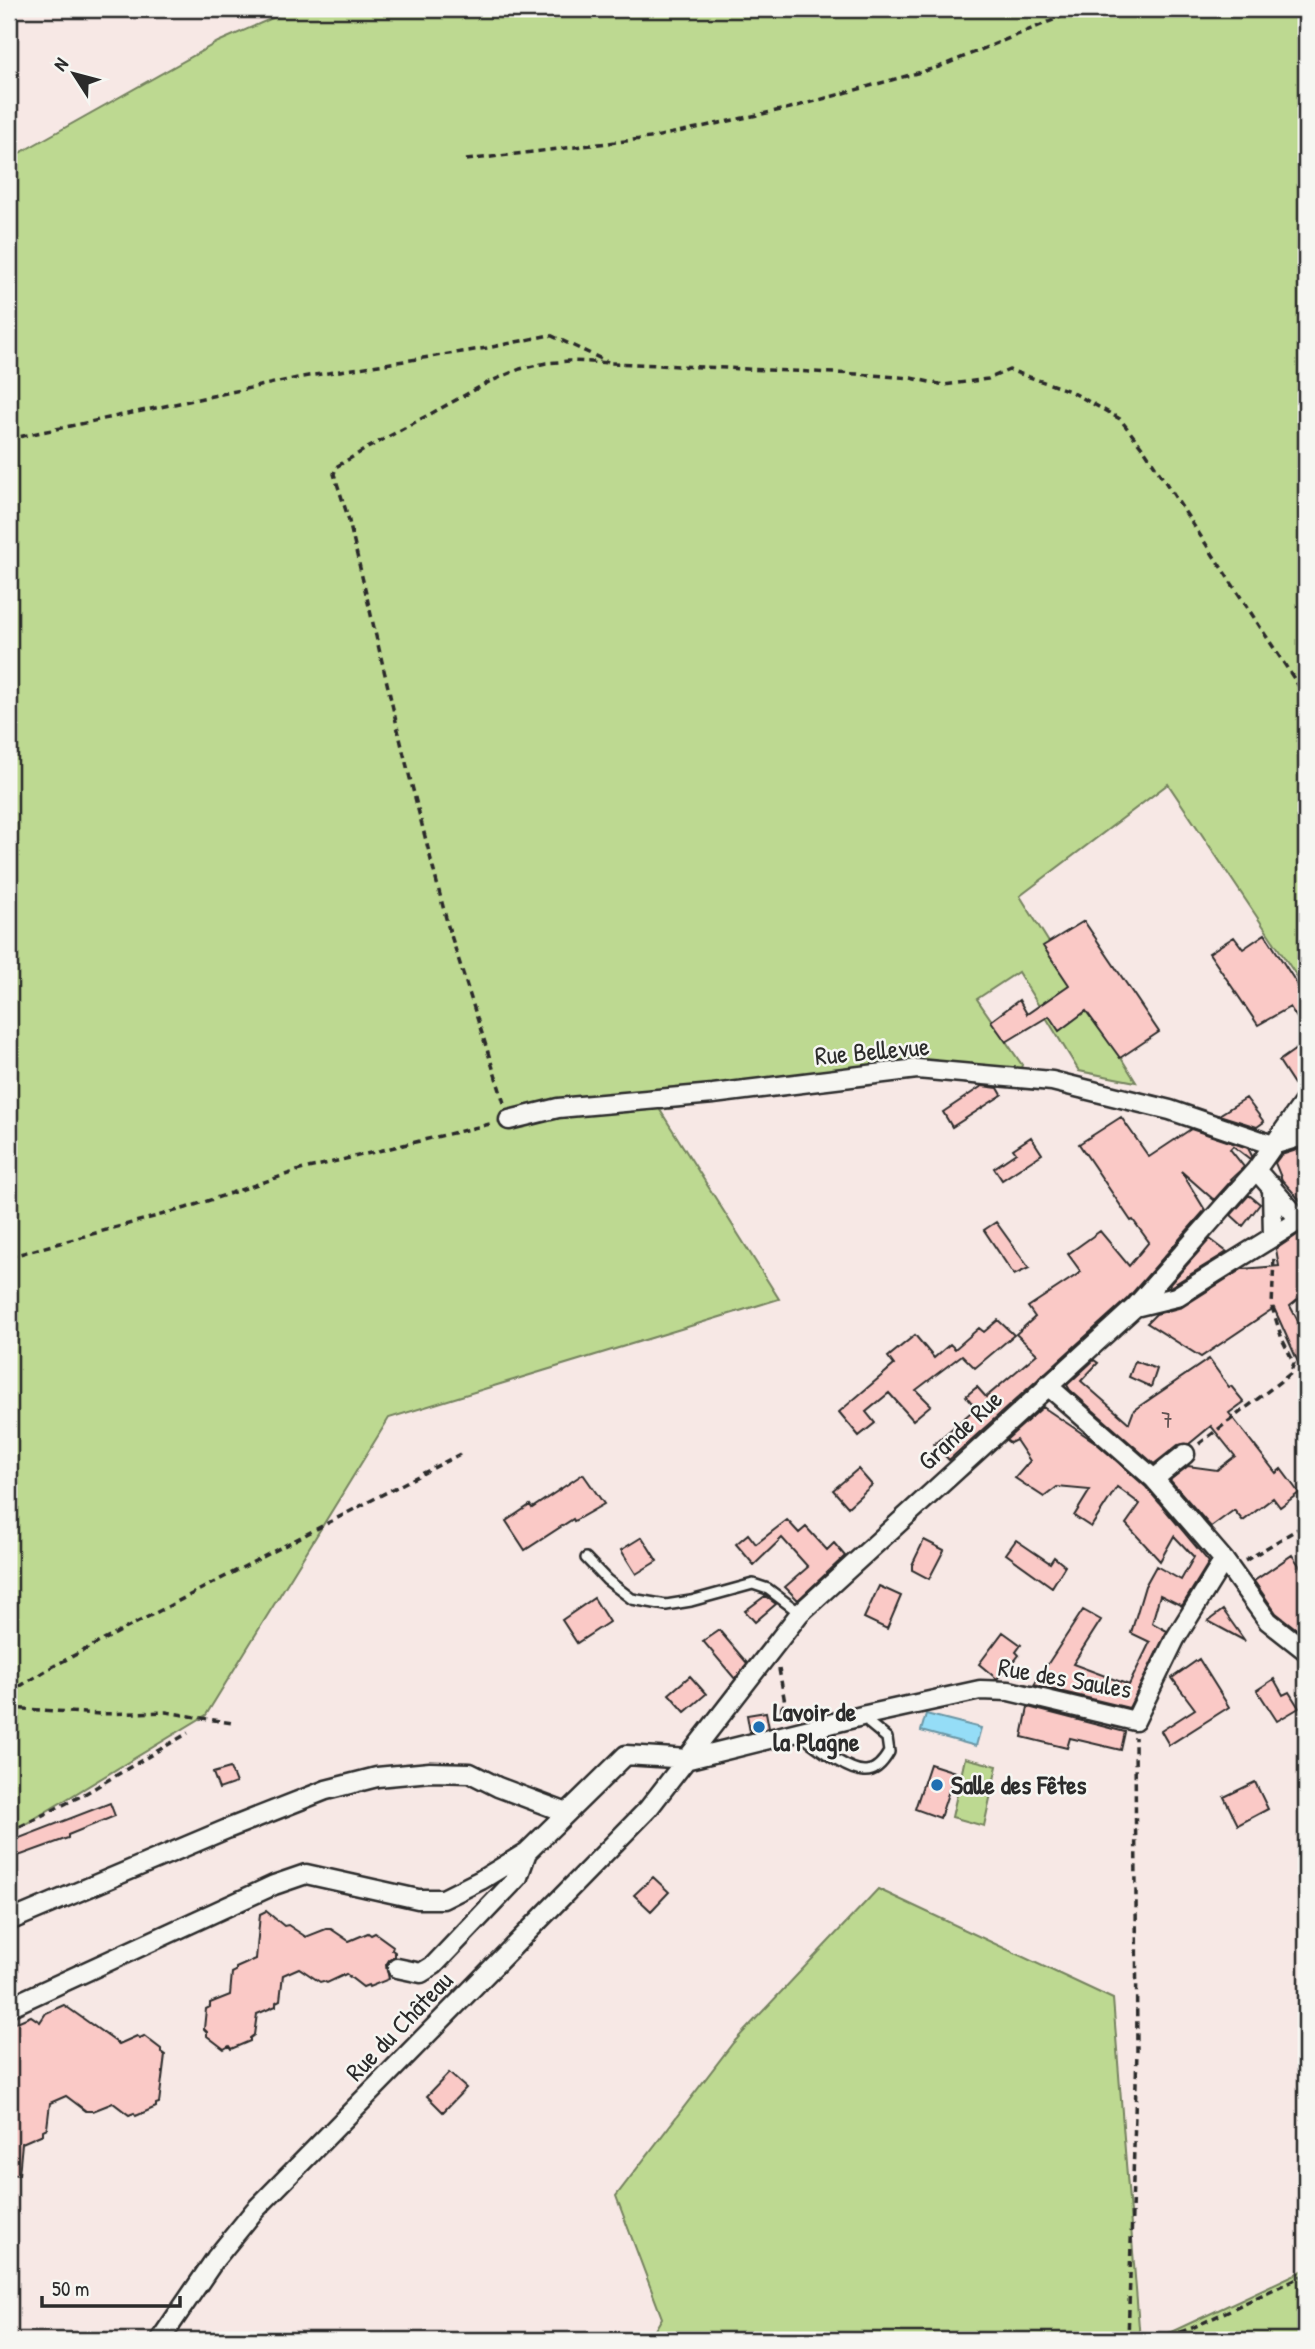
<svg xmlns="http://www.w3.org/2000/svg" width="1315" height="2349" font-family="'Patrick Hand',sans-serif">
  <rect width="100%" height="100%" fill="#f7e8e5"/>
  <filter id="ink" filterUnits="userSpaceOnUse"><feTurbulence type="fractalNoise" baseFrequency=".0143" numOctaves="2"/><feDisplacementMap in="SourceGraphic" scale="14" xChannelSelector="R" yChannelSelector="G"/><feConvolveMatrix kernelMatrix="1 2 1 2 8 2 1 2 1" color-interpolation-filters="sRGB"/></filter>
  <g filter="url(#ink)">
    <path fill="#bdd991" stroke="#74825e" stroke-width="2" d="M293,9H1306V990L1168,784L1020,896L1136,1082L1079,1071L1018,972L977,999L1022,1065L1016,1082L929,1077L865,1081L660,1110L779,1299L389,1418L206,1715L9,1834V159L218,42Z
      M965,1758L997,1766L984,1826L952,1817Z
      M878,1889L1113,1999L1140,2340H649L662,2318L616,2196L733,2043Z
      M1306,2269V2340H1154Z"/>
    <path fill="#95ddf7" stroke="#6b96a5" stroke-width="2" d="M926,1714L981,1728L976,1746L921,1731Z"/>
    <path fill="#fac9c6" stroke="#2b2b2b" stroke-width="2" d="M1084,921L1159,1032L1120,1058L1086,1011L1059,1031L1049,1016L1006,1042L991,1021L1019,1000L1027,1014L1069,985L1043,946Z
      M1265,934L1306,998V1032L1290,1007L1258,1025L1209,953L1234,937L1243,949Z
      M1306,1042V1076L1294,1084L1279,1061Z
      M982,1086L998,1088L1002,1095L952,1127L943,1112Z
      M1246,1098L1264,1122L1257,1127L1219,1115Z
      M1121,1117L1149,1157L1191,1129L1248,1148L1252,1156L1250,1159L1233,1146L1230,1149L1244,1167L1231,1179L1232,1180L1214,1200L1181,1171L1205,1210L1127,1299L949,1460L934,1444L976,1408L966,1396L977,1387L986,1397L1037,1354L1016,1334L1035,1317L1028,1307L1081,1272L1068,1254L1100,1231L1129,1266L1149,1242L1133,1220L1131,1221L1079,1144Z
      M1031,1137L1042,1154L1002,1180L994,1168L1016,1153L1013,1149Z
      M1303,1148L1306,1154V1207L1282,1180L1275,1163L1281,1155Z
      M1249,1195L1260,1204L1243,1226L1231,1215Z
      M996,1222L1029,1268L1014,1275L984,1230Z
      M1303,1231H1306V1293L1290,1306L1306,1336V1380L1274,1308L1201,1357L1147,1323L1156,1314L1182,1307L1242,1269L1279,1266L1276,1249Z
      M1210,1239L1227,1252L1170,1287L1169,1285Z
      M998,1320L1014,1335L975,1368L962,1355L916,1390L931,1405L913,1420L889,1393L866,1412L875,1423L859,1436L839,1412L894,1365L888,1357L915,1335L934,1358L950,1344L955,1349L979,1328L984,1332Z
      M1209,1359L1229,1387L1231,1386L1244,1402L1229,1413L1276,1473L1281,1469L1299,1493L1280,1507L1273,1498L1243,1521L1234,1510L1211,1527L1170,1480L1188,1466L1217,1470L1235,1456L1211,1426L1189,1444L1178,1445L1154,1464L1070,1390L1067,1385L1094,1360L1098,1363L1081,1381L1129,1423L1134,1410Z
      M1135,1361L1157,1369L1151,1387L1129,1377Z
      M1043,1407L1095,1442L1146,1487L1209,1562L1182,1606L1160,1595L1152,1623L1167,1631L1129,1708L1034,1685L1083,1610L1101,1620L1073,1664L1129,1685L1150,1642L1131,1633L1145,1586L1156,1566L1181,1580L1194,1557L1174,1536L1160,1561L1126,1524L1140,1504L1117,1487L1091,1527L1074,1516L1090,1490L1057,1487L1044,1497L1015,1478L1030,1461L1016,1440L1010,1443L1006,1440Z
      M858,1469L872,1485L848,1507L833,1490Z
      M583,1474L604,1504L574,1521L573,1519L525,1550L506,1521L530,1505L532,1508Z
      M787,1520L799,1533L806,1527L827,1550L834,1543L845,1556L798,1600L785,1587L808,1567L782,1538L754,1565L736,1544L748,1534L756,1544Z
      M642,1537L657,1561L636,1574L621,1550Z
      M924,1540L944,1550L929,1579L912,1570V1565Z
      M1016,1540L1050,1563L1054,1557L1065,1566L1052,1587L1006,1554Z
      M1292,1555L1306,1575V1632L1303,1634L1276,1613L1254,1581Z
      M879,1586L901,1596L887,1629L864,1618Z
      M765,1596L776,1604L755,1622L745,1611Z
      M594,1598L609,1622L577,1643L562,1620Z
      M1223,1610L1245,1641L1208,1621Z
      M719,1630L747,1663L735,1679L703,1641Z
      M1003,1632L1021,1645L1016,1652L1019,1655L1005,1673L1003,1672L997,1679L979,1664Z
      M1199,1659L1229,1707L1169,1745L1161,1731L1195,1709L1172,1678Z
      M690,1676L706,1694L685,1712L669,1694Z
      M1274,1679L1283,1695L1289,1692L1299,1708L1277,1721L1257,1690Z
      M1028,1707L1125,1732L1121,1750L1070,1738L1067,1748L1022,1737Z
      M766,1712L769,1728L750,1732L747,1715Z
      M930,1764L955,1772L940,1818L915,1809Z
      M230,1768L236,1783L219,1789L213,1773Z
      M1255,1782L1268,1809L1238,1825L1224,1797Z
      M110,1803L115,1816L68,1835V1838L13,1858L9,1842Z
      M653,1877L669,1892L651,1911L634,1895Z
      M266,1911L284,1926L288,1925L306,1937L326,1929H331L349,1941L368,1933L371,1935L375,1933L393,1946L392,1950L395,1952V1957L389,1960L386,1965L389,1979L369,1987L368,1985L363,1987L346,1974L327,1983L323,1981L320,1982L299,1968L283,1975L280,2000L276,2002V2006L257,2014L254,2035L250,2038V2041L231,2049L229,2046L224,2049L207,2036V2032L204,2029L206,2009L210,2007V2003L230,1995L232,1973L236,1971V1968L256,1959L260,1914Z
      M64,2005L119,2044L137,2036L140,2038L144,2036L161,2049V2052L165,2055L159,2103L156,2104V2107L136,2116L134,2113L129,2115L113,2103L93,2111H86L66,2096L50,2103L47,2128L43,2130V2134L22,2143L19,2175L9,2174V2034H11L12,2024L31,2016L40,2022L46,2013Z
      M449,2073L466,2088L443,2112L427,2096Z"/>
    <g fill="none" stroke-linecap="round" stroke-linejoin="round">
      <g stroke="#2b2b2b" stroke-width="14">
        <path id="lane" d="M586,1558L607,1580L632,1599L666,1605L691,1601L753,1584L768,1589L800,1613
          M798,1733C814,1744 846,1771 864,1771C876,1772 884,1761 889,1752L887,1738L870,1724L866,1715"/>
      </g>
      <g stroke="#2b2b2b" stroke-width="23">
        <path id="street" d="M509,1120L558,1108L713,1094L917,1069L1052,1081L1170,1110L1273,1145
          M1273,1145L1306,1135
          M1256,1170L1300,1220H1306
          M1272,1186L1273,1237
          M1135,1307L1176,1297L1300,1220
          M1047,1385L1154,1479L1224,1560L1268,1621L1306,1651
          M1154,1479L1185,1454
          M9,1921L227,1829L326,1790L377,1777L430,1772L470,1773L498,1787L567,1813
          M397,1968L421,1973L434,1965L518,1877L527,1852
          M9,2007L274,1885L306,1874L418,1899H443L481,1880L527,1852L626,1755L689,1759L866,1715L980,1690L1009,1691L1135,1721L1175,1639L1224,1560
          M160,2340L216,2258L255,2210L648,1809L800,1613L1135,1307L1256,1170L1306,1099"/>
      </g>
      <path stroke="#2b2b2b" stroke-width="3.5" stroke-dasharray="7 5" stroke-linecap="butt" d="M466,160L650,138L790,108L939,67L1080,9
        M9,439L302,377L487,348L550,335L608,362
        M504,1103L448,926L403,751L348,517L334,474L336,467L364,450L489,382L520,369L546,363L569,361L857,374L911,378L944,385L988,379L1009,370L1070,391L1120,419L1145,451L1306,697
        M9,1257L186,1208L300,1170L494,1123
        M1199,1444L1290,1374L1294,1363L1282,1339L1272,1307L1274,1256
        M1245,1561L1306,1524
        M779,1669L785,1703L782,1707L780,1719
        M9,1693L50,1668L460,1454
        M9,1708L100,1714L166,1712L232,1723
        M9,1832L81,1796L188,1733
        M1128,2340L1137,2051L1135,1737
        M1157,2340L1192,2328L1306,2274"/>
      <use href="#lane" stroke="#f6f6f2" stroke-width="9"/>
      <use href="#street" stroke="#f6f6f2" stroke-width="18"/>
    </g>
  </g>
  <g fill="#1f6fb2" stroke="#f6f6f2" stroke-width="2.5">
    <circle cx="759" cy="1727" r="7"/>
    <circle cx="937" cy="1785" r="7"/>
  </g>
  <g text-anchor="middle" stroke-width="5" stroke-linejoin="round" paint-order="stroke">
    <g font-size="23" fill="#5f5252">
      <text x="1167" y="1428">7</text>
    </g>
    <g font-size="26" fill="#2b2b2b" stroke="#f6f6f2">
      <text transform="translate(872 1051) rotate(-5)" y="9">Rue Bellevue</text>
      <text transform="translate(960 1430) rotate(-43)" y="9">Grande Rue</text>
      <text transform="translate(1065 1678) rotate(10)" y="9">Rue des Saules</text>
      <text transform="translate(399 2026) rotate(-46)" y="9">Rue du Château</text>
    </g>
    <g font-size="26" font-weight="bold" fill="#2b2b2b" stroke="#f6f6f2" text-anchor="start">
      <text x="773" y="1721">Lavoir de<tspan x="773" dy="30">la Plagne</tspan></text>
      <text x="951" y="1794">Salle des Fêtes</text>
    </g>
  </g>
  <rect width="1315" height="2349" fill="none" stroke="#f6f6f2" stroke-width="35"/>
  <rect x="18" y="18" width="1280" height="2314" fill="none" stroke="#2b2b2b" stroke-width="2.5" filter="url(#ink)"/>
  <g transform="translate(74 74) rotate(306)" stroke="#f6f6f2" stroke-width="5" paint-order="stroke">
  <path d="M0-5L12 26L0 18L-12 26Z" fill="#2b2b2b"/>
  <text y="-10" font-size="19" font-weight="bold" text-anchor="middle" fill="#2b2b2b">N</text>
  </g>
  <path d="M42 2296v10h138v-10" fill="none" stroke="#2b2b2b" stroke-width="3.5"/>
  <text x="52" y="2296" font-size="21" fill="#2b2b2b" stroke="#f6f6f2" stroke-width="5" paint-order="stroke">50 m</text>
</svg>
